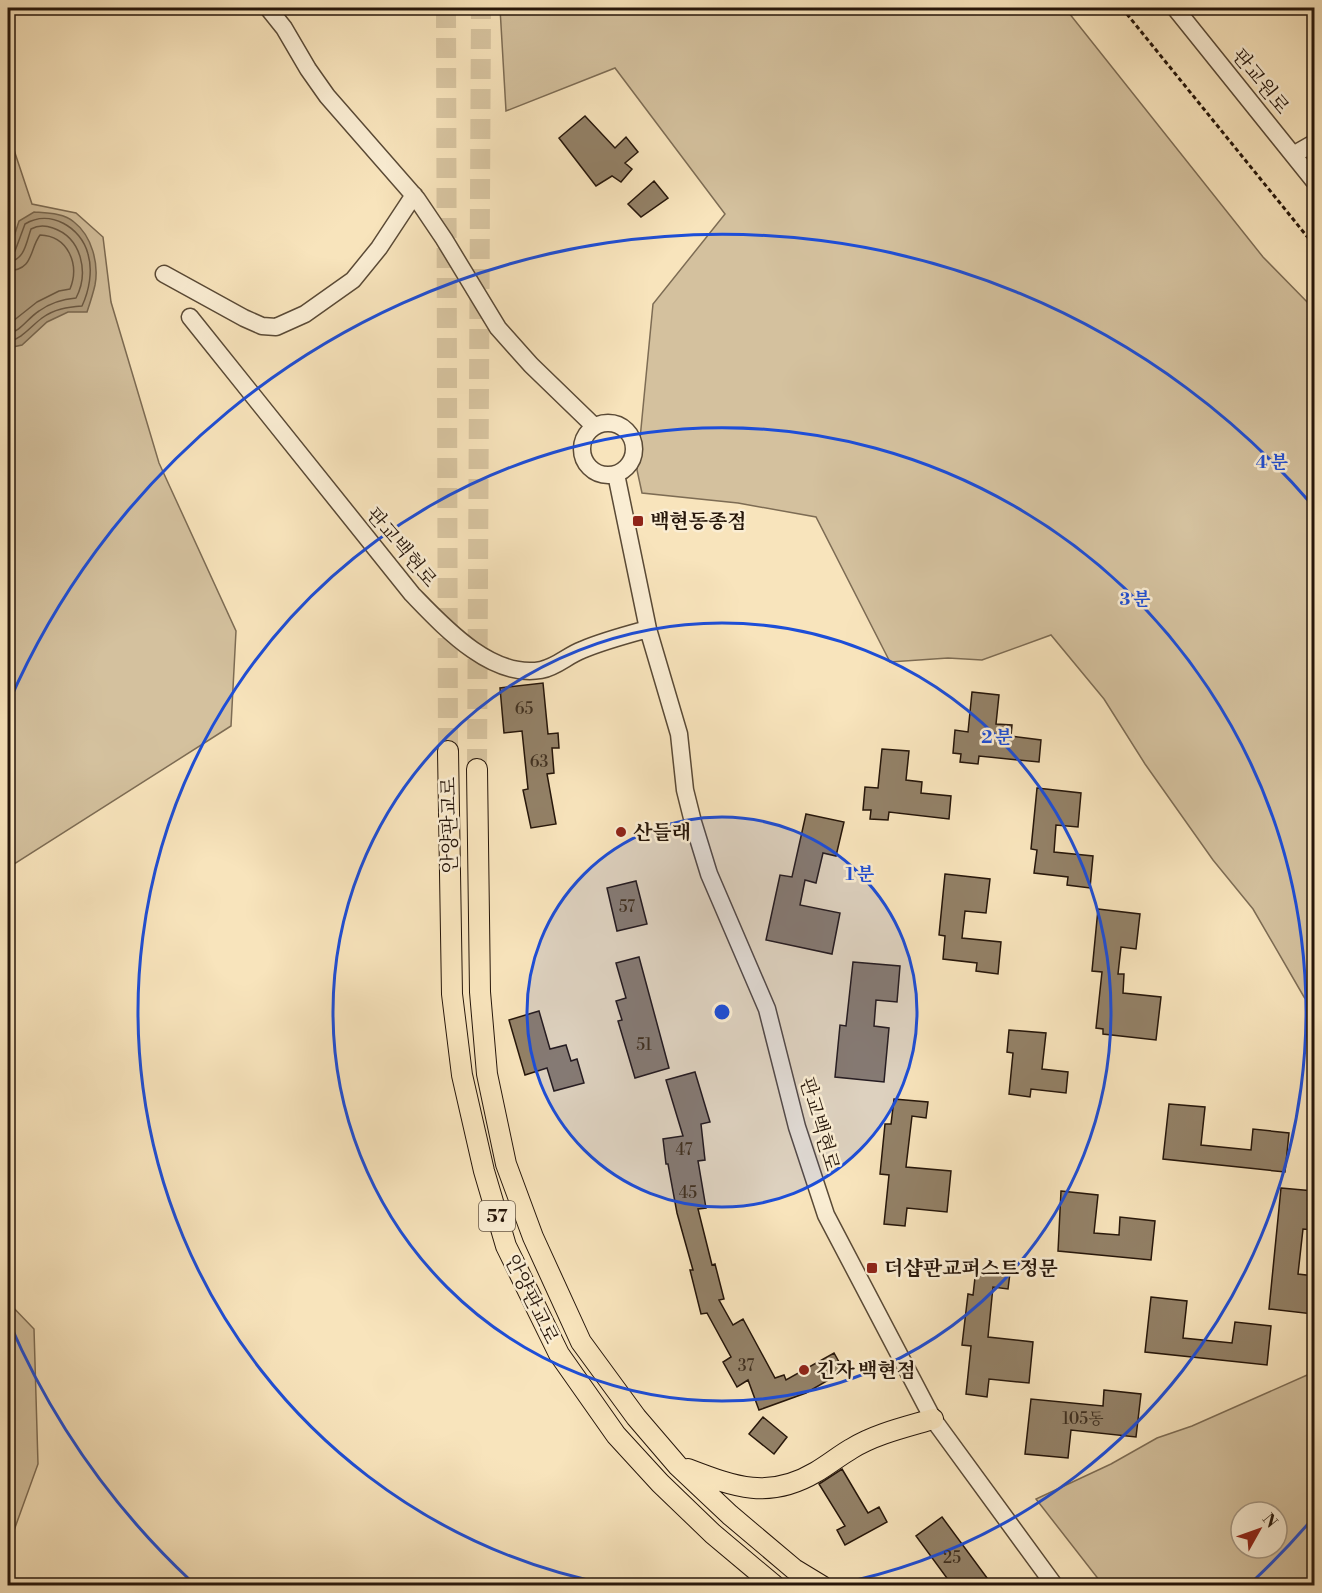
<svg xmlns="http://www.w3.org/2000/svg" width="1322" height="1593" font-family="'Libre Bodoni','Noto Serif KR',serif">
  <rect width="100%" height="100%" fill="#f8e4bc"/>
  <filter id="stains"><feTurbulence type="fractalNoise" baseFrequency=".00333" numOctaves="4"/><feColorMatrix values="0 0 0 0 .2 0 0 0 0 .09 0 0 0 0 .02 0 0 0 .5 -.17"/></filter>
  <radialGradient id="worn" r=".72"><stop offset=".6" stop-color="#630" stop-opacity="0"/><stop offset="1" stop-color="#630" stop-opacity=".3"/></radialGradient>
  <path fill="#d4c19e" stroke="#7d6c54" stroke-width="1.5" fill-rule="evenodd" d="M500,8H1065L1263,257L1314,309V1010L1304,997L1253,909L1213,860L1145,764L1104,699L1051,635L982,660L948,658L890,662L816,517L738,503L642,493L637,470L653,304L725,214L615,68L506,111Z
    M8,132L32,204L76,213L103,237L111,302L159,463L236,631L231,726L8,868Z
    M8,1302L34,1329L38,1464L8,1547Z
    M1314,1372V1585H1103L1036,1499L1111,1464L1157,1438L1192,1426ZM1241,1512H1277V1548H1241Z"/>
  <path fill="#b19e7f" stroke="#796850" stroke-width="1.5" d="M34,212C47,213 64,213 74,222C92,236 99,264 95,285C93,294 90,303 87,312H68L47,322L22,345L8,348V255L19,221Z"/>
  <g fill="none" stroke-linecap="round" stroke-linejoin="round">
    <path stroke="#6c5a44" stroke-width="1.5" d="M8,254L15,251L25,224C50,209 81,227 88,254C93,271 89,291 82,306C68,307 54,309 42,318C30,327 23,338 8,342
      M8,262C25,260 26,243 31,229C38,225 45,225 53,228C82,238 89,273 76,298C64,299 50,303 39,311C28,318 21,331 8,334
      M8,271C34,270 29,250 40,235C68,236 80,264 70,289L59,291L37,302L8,325"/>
  </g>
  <path fill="#938167" stroke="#26160a" stroke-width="1.5" d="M585,116L615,148L626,137L638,152L625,163L632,169L621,182L612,176L596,186L559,138Z
    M654,181L668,198L641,217L628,204Z
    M543,683L548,734L558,733L559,748H552L554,773L547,774L556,824L531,828L523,790L528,789L522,731L504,733L500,688Z
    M972,692L999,695L996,724L1012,725L1011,736L1041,740L1039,762L979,756L978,764L960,762L961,754L953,753L955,730L968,732Z
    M882,749L909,751L906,780L922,782L921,793L951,796L949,819L889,812L888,820L870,819L871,810H863L865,787L878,788Z
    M1037,788L1081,793L1078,827L1056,825L1054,852L1093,856L1090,888L1067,885L1068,877L1034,873L1037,850L1031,849Z
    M806,814L844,822L836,856L823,853L816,883L805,880L800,905L840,913L832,954L766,940L780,875L792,877Z
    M945,874L990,879L986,913L965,911L962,938L1001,942L998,974L976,971L977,963L943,959L945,936L939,935Z
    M636,881L647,924L617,931L607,888Z
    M1098,909L1140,914L1136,949L1121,947L1118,974H1124L1123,993L1161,997L1156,1040L1103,1034V1029L1096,1028L1102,972L1092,971Z
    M639,957L669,1068L635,1078L618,1021L622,1020L616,1001L626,998L616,963Z
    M853,962L900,966L897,1002L876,1000L874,1026L889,1028L884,1082L835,1077L840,1025L846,1026Z
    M539,1011L550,1049L566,1045L571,1061L577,1059L584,1083L554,1091L547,1068L525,1075L509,1020Z
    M1009,1030L1046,1033L1042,1069L1068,1072L1066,1093L1031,1089L1030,1097L1009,1094L1013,1053L1007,1052Z
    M695,1072L710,1122L701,1124L705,1160L698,1161L706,1208L698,1209L712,1265L715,1264L724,1299L719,1300L733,1325L743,1319L775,1378L784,1375L786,1380L834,1353L844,1371L806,1393L759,1410L748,1380L737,1387L723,1362L731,1357L707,1313L701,1314L690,1270H693L677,1213L668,1164H666L663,1139L683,1136L666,1080Z
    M894,1099L928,1102L926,1118L912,1116L906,1167L951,1171L947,1212L907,1208L905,1226L884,1224L889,1175L880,1174L885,1124H891Z
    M1169,1104L1205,1107L1201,1145L1251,1150L1253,1129L1289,1133L1285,1172L1163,1159Z
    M1281,1188L1314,1191V1230L1303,1229L1298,1274L1314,1276L1313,1314L1269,1309Z
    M1061,1191L1098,1195L1094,1233L1119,1235L1120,1217L1155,1221L1151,1260L1058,1251Z
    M976,1269L1010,1273L1008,1289L993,1287L988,1337L1033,1342L1029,1383L989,1379L987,1397L966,1394L971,1346L962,1345L968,1294L973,1295Z
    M1151,1297L1187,1301L1183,1338L1232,1343L1235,1322L1271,1326L1267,1365L1145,1352Z
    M1104,1390L1141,1394L1136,1437L1071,1430L1068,1458L1025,1454L1031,1399L1103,1406Z
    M763,1417L787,1437L774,1454L749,1434Z
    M842,1469L868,1513L879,1507L887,1522L845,1545L837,1530L845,1526L819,1484Z
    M942,1517L993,1586H966L961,1579L952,1585L916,1536Z"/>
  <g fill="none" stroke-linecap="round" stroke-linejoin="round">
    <path stroke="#d8c5a1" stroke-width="20" stroke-dasharray="20 10" stroke-linecap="butt" d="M446,8L448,751
      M477,769L481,8"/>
    <g stroke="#5a4a36" stroke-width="19">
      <path id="minor" d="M268,8L284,28L308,69L327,96L417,199L444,239L498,328L531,365L594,426
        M1175,8L1314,181
        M1293,155L1314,143
        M164,274L244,318L262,326L276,327L305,314L353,280L379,248L414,195
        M190,317L412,594C443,626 491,679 541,670C557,667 568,655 582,650C603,641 626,635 648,629
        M582 449a26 26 0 1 1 52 0a26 26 0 1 1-52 0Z
        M616,474L648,629L679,734L685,790L693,822L709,874L767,1009L797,1127L826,1215L933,1419L1055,1586"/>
    </g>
    <g stroke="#26160a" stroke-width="22">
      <path id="major" d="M448,751L452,994L462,1075L484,1171L506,1246L559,1354L616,1435L660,1483L713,1534L775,1586
        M477,769L480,992L487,1074L506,1164L533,1237L581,1342L636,1417L678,1466L730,1515L794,1569L822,1586
        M688,1469C735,1487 769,1500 816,1472C828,1465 839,1456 851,1449C875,1434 906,1427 933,1419"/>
    </g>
    <path stroke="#26160a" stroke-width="3" stroke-dasharray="4.5 3" stroke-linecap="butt" d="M1122,8L1314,245"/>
    <use href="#minor" stroke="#faedd3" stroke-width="16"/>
    <use href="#major" stroke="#f8e4bc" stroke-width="20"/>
  </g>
  <circle cx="722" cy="1012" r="195" fill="#1d4ed8" fill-opacity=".12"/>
  <g fill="none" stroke="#1d4ed8" stroke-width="3">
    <circle cx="722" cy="1012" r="195"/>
    <circle cx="722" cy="1012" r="389"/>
    <path d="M611 1585A584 584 0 1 1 833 1585"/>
    <path d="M1314 1517A778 778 0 0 1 1253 1581M191 1581A778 778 0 0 1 9 1322M9 702A778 778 0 0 1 1314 507"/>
  </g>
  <g fill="#8f2418" stroke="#faedd3" stroke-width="2">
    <rect x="632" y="515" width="12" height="12" rx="3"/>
    <circle cx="621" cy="832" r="6"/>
    <rect x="866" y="1262" width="12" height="12" rx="3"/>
    <circle cx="804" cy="1370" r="6"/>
  </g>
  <g text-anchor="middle" stroke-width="5" stroke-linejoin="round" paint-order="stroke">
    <g font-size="16" fill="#413121">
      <text x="524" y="714">65</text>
      <text x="539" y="767">63</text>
      <text x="627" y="912">57</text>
      <text x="644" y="1050">51</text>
      <text x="684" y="1155">47</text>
      <text x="688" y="1198">45</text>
      <text x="746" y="1371">37</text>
      <text x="1083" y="1424">105동</text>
      <text x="952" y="1563">25</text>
    </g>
    <rect fill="#faedd3" stroke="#665646" stroke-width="1.5" x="479" y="1201" width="36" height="30" rx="4.5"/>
    <g font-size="18" font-weight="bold" fill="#26160a">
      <text x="497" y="1222">57</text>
    </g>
    <g font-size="20" fill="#26160a" stroke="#faedd3">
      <text transform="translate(1261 81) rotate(51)" y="7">판교원로</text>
      <text transform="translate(402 547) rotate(50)" y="7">판교백현로</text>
      <text transform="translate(449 825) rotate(-91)" y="7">안양판교로</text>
      <text transform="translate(820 1124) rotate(74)" y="7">판교백현로</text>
      <text transform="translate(532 1299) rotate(64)" y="7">안양판교로</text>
    </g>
    <g font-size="20" font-weight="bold" fill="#26160a" stroke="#faedd3" text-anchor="start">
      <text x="650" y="528">백현동종점</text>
      <text x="633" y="839">산들래</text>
      <text x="884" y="1275">더샵판교퍼스트정문</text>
      <text x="816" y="1377">긴자 백현점</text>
    </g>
  </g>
  <circle cx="722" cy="1012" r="9" fill="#1d4ed8" stroke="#faedd3" stroke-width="3"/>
  <g font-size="18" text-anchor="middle" font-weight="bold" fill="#1d4ed8" stroke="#faedd3" stroke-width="5" stroke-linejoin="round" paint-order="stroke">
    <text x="1272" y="468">4 분</text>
    <text x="1135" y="605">3 분</text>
    <text x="997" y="743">2 분</text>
    <text x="860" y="880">1 분</text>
  </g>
  <rect width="1322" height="1593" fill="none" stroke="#f8e4bc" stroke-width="30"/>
  <rect x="9" y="9" width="1304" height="1575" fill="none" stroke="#26160a" stroke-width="3"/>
  <rect x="15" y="15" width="1292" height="1563" fill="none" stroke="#26160a" stroke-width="1.5"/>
  <g transform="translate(1259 1530) rotate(50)"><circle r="28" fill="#faedd3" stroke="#a59783" stroke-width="1.5"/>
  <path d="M0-4.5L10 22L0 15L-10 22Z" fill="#8f2418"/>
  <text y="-9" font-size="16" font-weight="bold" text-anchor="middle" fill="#26160a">N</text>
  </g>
  <rect width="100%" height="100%" filter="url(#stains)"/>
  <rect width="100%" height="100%" fill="url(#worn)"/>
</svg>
